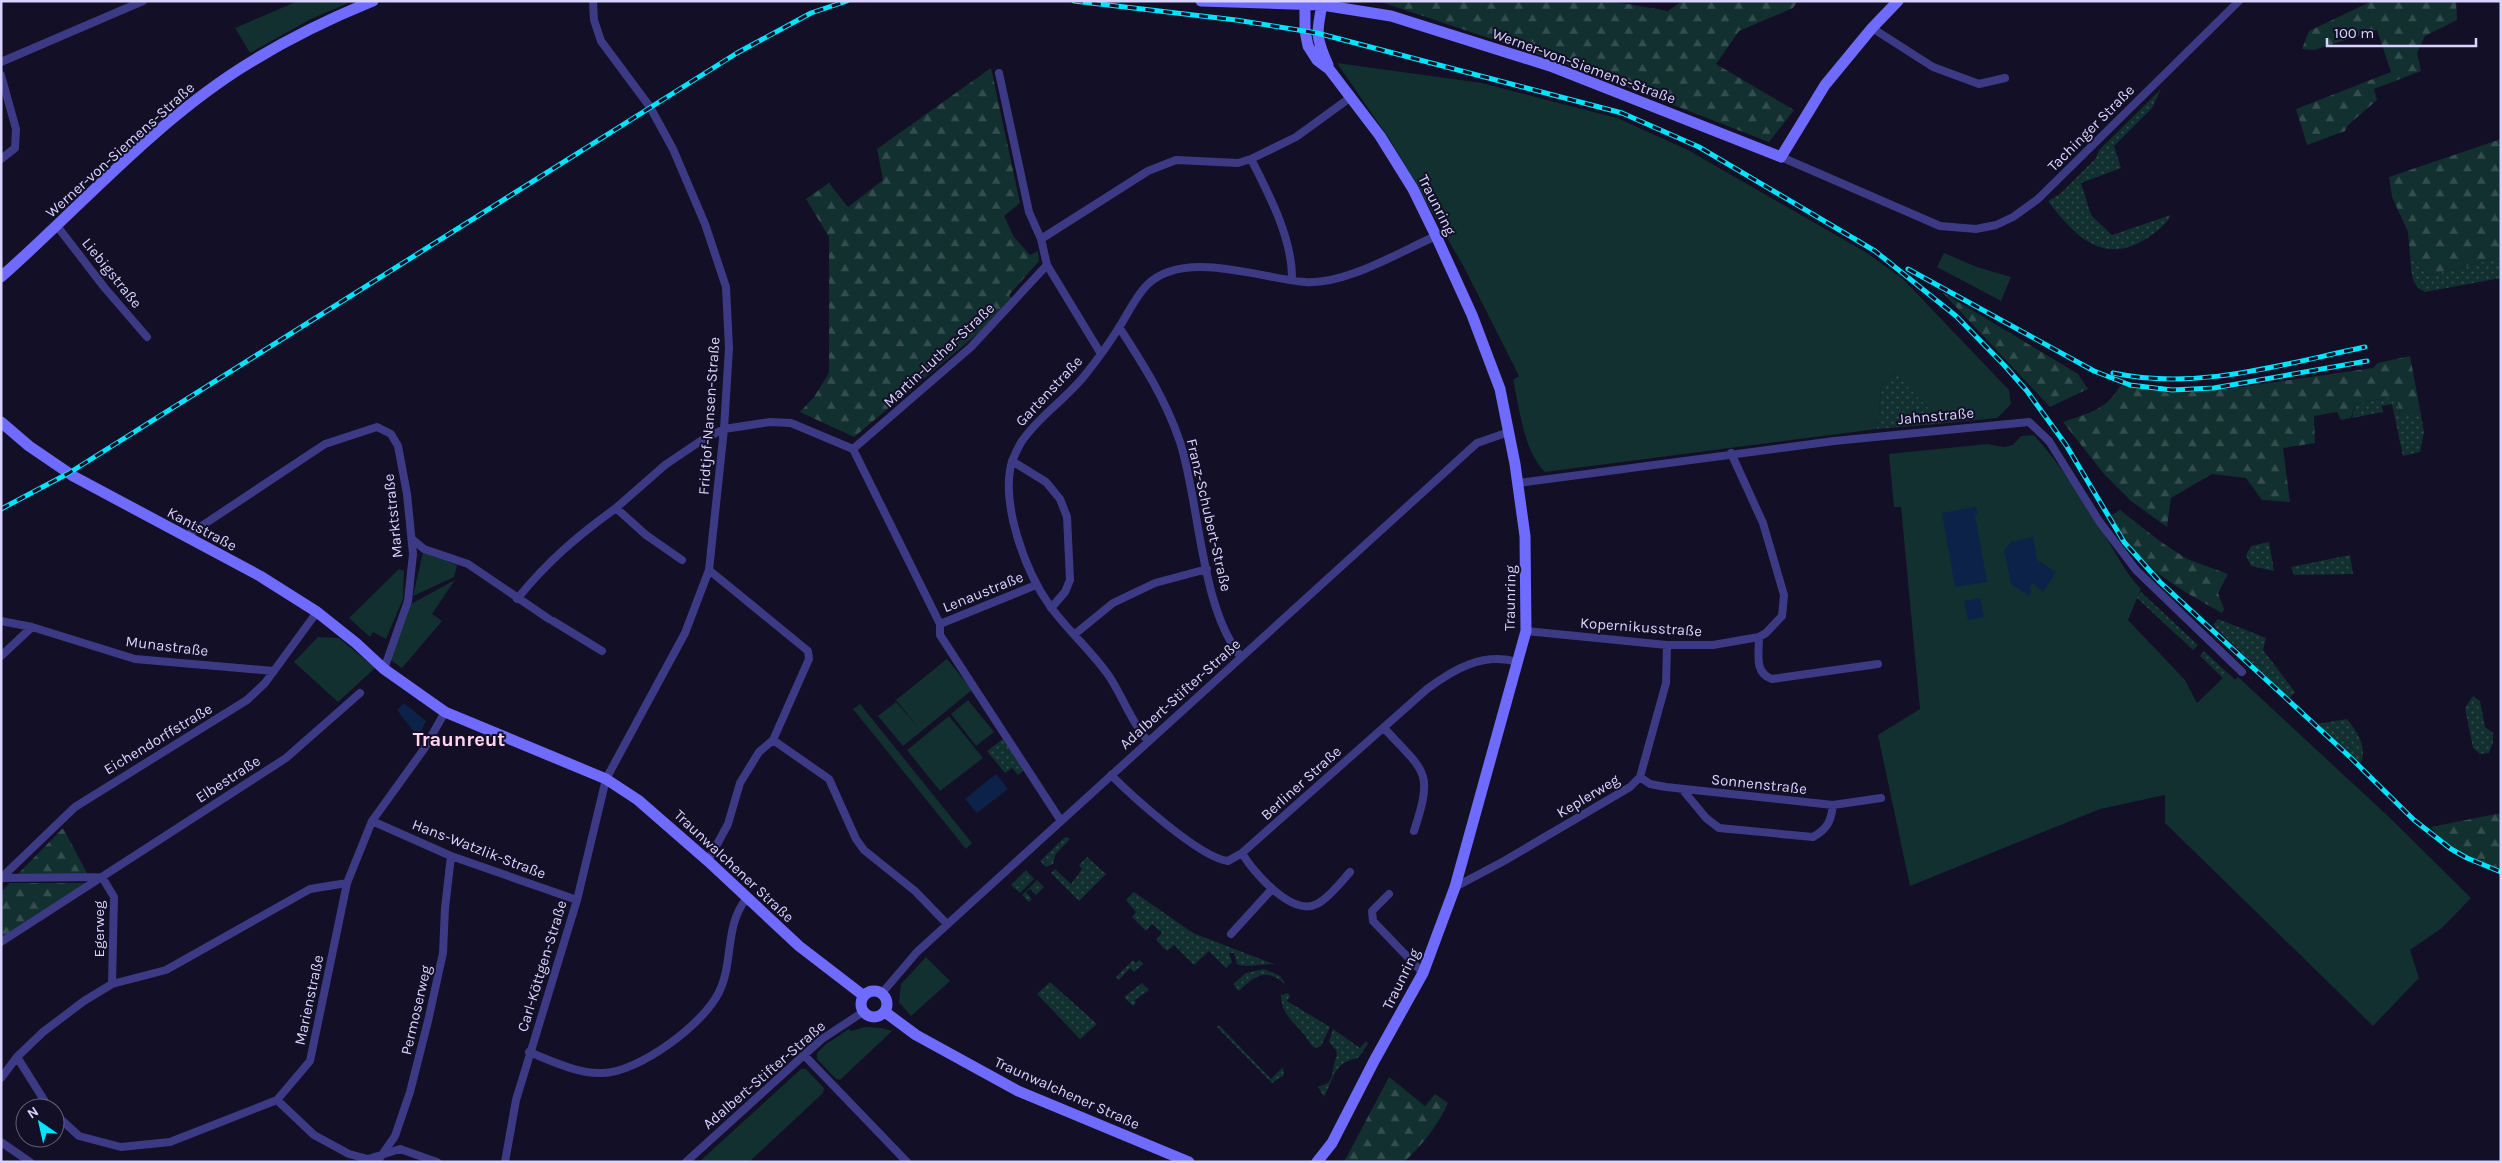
<svg xmlns="http://www.w3.org/2000/svg" width="2502" height="1163" font-family="Karla,sans-serif">
  <defs>
    <pattern id="grass-dots" width="8" height="8" patternUnits="userSpaceOnUse" patternTransform="scale(1.25)"><rect width="8" height="8" fill="#12302f"/><path d="M2 2h.1M6 6h.1" fill="none" stroke="#344d4e" stroke-width="1.8" stroke-linecap="round"/></pattern>
    <pattern id="forest-firs" width="22" height="20" patternUnits="userSpaceOnUse" patternTransform="scale(1.25)"><rect width="22" height="20" fill="#12302f"/><path d="M5 1l3.5 6h-7zM16 11l3.5 6h-7z" fill="#344d4e"/></pattern>
  </defs>
  <rect width="100%" height="100%" fill="#130f26"/>
  <path fill="url(#grass-dots)" d="M2161,89L2152,108L2114,146L2121,168L2081,183L2091,215L2112,235L2171,215C2165,226 2156,232 2146,239C2102,266 2074,235 2048,201L2060,194L2096,158L2099,150Z
    M2410,256L2428,276L2501,257V278L2425,292C2410,286 2412,271 2410,256Z
    M1895,373L1939,419L1937,424L1877,429L1881,386Z
    M2396,396L2400,413L2415,414L2420,409L2424,432L2420,452L2403,456L2392,404L2382,406L2383,412L2352,418L2355,404Z
    M2269,542L2274,571L2251,566L2246,555L2251,546Z
    M2350,555L2353,574L2294,575L2291,567Z
    M2141,592L2198,645L2193,650L2136,597Z
    M2218,619L2266,638L2263,650L2295,692L2289,698L2213,625Z
    M2204,651L2235,680L2230,685L2200,656Z
    M2473,696L2480,701L2485,727L2493,733V742L2489,753L2480,754L2473,748L2465,708Z
    M2347,719C2358,733 2368,747 2360,765L2317,724Z
    M1003,739L1024,770L1018,775L1012,768L1005,773L987,751Z
    M1065,837L1070,839L1055,855L1053,864L1046,867L1040,861Z
    M1087,857L1106,874L1079,901L1051,873L1055,869L1071,884L1082,869L1079,865Z
    M1026,870L1034,879L1020,893L1011,885Z
    M1037,880L1044,887L1036,895L1030,889L1026,892L1032,899L1029,902L1022,895Z
    M1134,892L1193,933L1276,965C1264,962 1246,969 1237,964L1234,953H1229L1232,962L1226,968L1209,951L1194,965L1174,945L1167,951L1156,940L1162,933L1152,924L1146,931L1132,917L1136,912L1126,900Z
    M1133,960L1136,963L1139,960L1143,964L1134,972L1130,968L1119,980L1116,977Z
    M1264,969L1280,976L1286,985C1267,967 1255,975 1239,991L1233,984L1246,973Z
    M1050,982L1097,1024L1080,1039L1037,994Z
    M1142,983L1149,990L1135,1000L1136,1003L1133,1006L1124,997Z
    M1288,993L1290,996L1287,1001L1330,1027L1321,1046L1316,1048C1308,1044 1308,1038 1303,1033C1292,1021 1281,1012 1281,995Z
    M1219,1025L1271,1079L1283,1067L1284,1075L1272,1083L1217,1027Z
    M1333,1029L1360,1048L1366,1041L1368,1044L1358,1058C1334,1062 1334,1078 1324,1097L1318,1087C1321,1085 1324,1085 1326,1084C1335,1079 1332,1063 1337,1056L1336,1050L1329,1042Z"/>
  <path fill="url(#forest-firs)" d="M1378,1H1611L1668,11L1682,1H1798L1793,8L1739,31L1716,64L1794,110L1769,142L1575,67Z
    M2372,1H2456L2457,20L2425,36L2417,53L2421,71L2374,89L2377,100L2348,125L2345,131L2307,145L2296,109L2391,72L2377,30L2314,50L2302,49L2309,31Z
    M991,68L1020,203L1004,216L1014,237L1030,255L1038,251L1039,261L1009,295L1012,299L981,331L854,437L800,412L814,397L829,373V237L806,199L829,183L848,207L883,180L877,149Z
    M2501,139V257L2428,276L2410,256L2408,232L2392,197L2389,177Z
    M1942,292L2078,374L2088,389L2050,407Z
    M2410,356L2420,409L2415,414L2404,416L2400,413L2396,396L2355,404L2351,418L2341,420L2337,412L2314,416L2315,443L2283,448L2290,502L2262,500L2246,478L2212,474L2171,498L2167,527L2131,501L2104,474L2063,422C2089,413 2106,410 2120,386L2171,393L2214,391L2373,368L2378,363Z
    M2120,510L2161,542L2187,559L2228,574L2218,593L2224,609L2222,613C2169,583 2143,570 2110,516Z
    M2501,813V869C2476,861 2445,852 2431,827Z
    M63,828L88,875H17Z
    M10,883H90L1,940V892Z
    M1389,1077L1425,1106L1435,1094L1448,1103C1437,1127 1423,1144 1404,1162H1344Z"/>
  <path fill="#12302f" d="M298,1H353L311,19L250,53L235,28Z
    M1337,63L1482,83L1617,118L1688,150L1867,253L1903,279L2009,390L2011,404L1997,418L1937,424L1939,419L1895,373L1881,386L1877,429L1545,472C1523,450 1520,409 1513,380L1519,376L1464,267L1390,140Z
    M1944,253L1977,267L2011,277L2001,301L1937,267Z
    M2034,435C2060,464 2082,499 2103,532C2115,551 2125,573 2141,589L2128,620L2185,680L2197,703L2228,673L2235,680L2238,677L2389,817L2471,898L2442,928L2410,950L2419,978L2373,1026L2165,823V795L2100,809L1910,886L1878,735L1920,709L1901,507H1894L1889,454L1987,444L2004,447L2013,445L2021,436Z
    M423,552L457,565L454,577L413,596Z
    M399,569L404,571L403,599L386,639L373,632L370,637L349,618Z
    M455,580L432,614L442,621L402,668L391,660L409,605Z
    M318,637L339,638L375,668L338,702L294,662Z
    M947,659L972,690L903,746L878,716L896,702L918,727L896,700Z
    M968,700L994,732L976,746L951,714Z
    M860,704L972,843L966,849L853,709Z
    M949,716L983,758L940,791L907,750Z
    M926,957L950,981L911,1016L899,1002L901,984Z
    M865,1027L882,1028L892,1031L840,1080L836,1079L817,1059V1053L826,1044L849,1029L851,1031Z
    M801,1069H806L824,1088L823,1093L749,1162H699Z"/>
  <path fill="#0c2248" d="M1976,507L1978,514L1975,515L1987,582L1955,587L1942,513Z
    M2033,537L2037,560L2056,572L2043,592L2033,583L2029,588L2032,590L2029,596L2011,584L2004,550L2011,542Z
    M1980,598L1984,617L1968,620L1964,601Z
    M404,703L426,721L418,737L397,710Z
    M996,774L1008,789L977,813L965,799Z"/>
  <g fill="none" stroke-linecap="round" stroke-linejoin="round">
    <path stroke="#3d3a85" stroke-width="8" d="M1872,28L1933,67L1979,84L2005,78
      M1,62L143,1
      M999,73L1029,212L1041,239
      M1,75L16,129L15,148L1,159
      M1781,157L1940,226L1976,229L1996,225L2013,217L2038,199L2239,1
      M1251,159C1269,194 1293,240 1292,280
      M57,226L104,287L147,337
      M1047,265L1101,354
      M1119,327C1143,364 1166,400 1180,442C1200,504 1200,606 1241,657
      M853,449L971,347L1047,265L1041,239L1148,171L1176,160L1238,163L1251,159L1296,137L1351,97
      M1012,461C1015,455 1018,447 1022,441C1039,416 1066,399 1085,375C1097,360 1108,345 1118,329C1128,314 1135,297 1147,285C1184,248 1262,279 1305,282C1346,285 1399,252 1436,236
      M1518,483L1834,441L2029,422L2049,441L2099,521L2136,570L2242,672
      M616,508L665,465L702,440L724,429L770,422L791,423L853,449L940,624V635L1061,821
      M185,537L325,444L377,427L391,434L398,446L407,494L413,554L408,601L384,669
      M412,539L424,549L468,564L549,619
      M517,599C548,561 576,537 616,508L646,535L682,560
      M1051,608L1065,592L1070,580L1067,517L1060,499L1046,482L1012,461C1000,503 1025,571 1050,606C1067,630 1091,650 1109,676C1123,697 1131,722 1148,741
      M1,621L32,627L135,659L274,671
      M553,621L602,651
      M940,624L1036,585
      M1526,631L1667,645H1713L1759,637L1766,633L1782,616L1784,595L1763,523L1731,453
      M1075,634L1113,603L1155,583L1207,569
      M1759,637C1759,654 1754,673 1772,679L1878,664
      M1,656L32,627
      M1384,728C1425,773 1434,770 1414,831
      M773,740L829,779L856,839L864,850L915,891L947,924
      M1111,775C1132,796 1200,858 1228,861L1242,853L1427,689C1454,669 1483,652 1518,662
      M1640,777L1650,784L1666,787L1833,805L1881,798
      M1682,789L1706,818L1719,828L1813,837C1827,829 1831,822 1833,805
      M372,821L451,856L577,900
      M1242,853C1253,872 1292,917 1317,904C1329,898 1341,882 1350,872
      M708,861L728,824L740,783L759,752L773,740L809,659L808,651L709,570
      M1,878L75,807L247,700L265,683L317,612
      M2,878L102,877L114,897L112,984
      M1455,887L1504,861L1630,787L1640,777L1666,683L1667,645
      M1389,894L1372,911L1373,921L1423,973
      M1231,934L1272,889
      M1,942L286,758L360,693
      M882,993L917,952L1477,443L1509,432
      M529,1052C552,1061 578,1074 602,1073C638,1073 704,1024 719,992C734,962 724,925 747,898
      M804,1055L907,1162
      M17,1057L49,1108
      M1,1078L17,1057L43,1032L84,1001L112,984L166,970L310,889L347,883
      M277,1100L314,1135L349,1154L368,1159L400,1149L437,1162
      M55,1114L79,1136L121,1147L170,1142L277,1100L310,1061L347,883L372,821L424,749L445,712
      M1,1142L30,1162
      M377,1162L395,1136L410,1092L428,1021L443,953L445,908L451,856
      M505,1162L516,1100L577,900L606,779L685,633L709,570L724,429L729,348L726,287L705,224L673,149L650,107L601,41L594,20L593,1
      M686,1162L804,1055L822,1039L863,1012"/>
    <path stroke="#6f6bff" stroke-width="11" d="M1201,1L1322,5L1391,16L1550,66L1781,157L1825,85L1872,28L1898,1
      M1305,4V31L1308,46L1317,60L1329,69L1380,136L1413,189L1436,236L1472,315L1500,389L1515,464L1525,536L1526,631L1455,887L1423,973L1374,1061L1332,1143L1317,1162
      M1322,5C1316,34 1316,38 1328,65
      M1,277C79,208 150,127 238,70C280,43 326,20 373,1
      M1,422L29,446L73,476L260,576L317,612L356,643L384,669L445,712L606,779L638,800L708,861L799,946L864,996
      M861 1004a13 13 0 1 1 26 0a13 13 0 1 1-26 0Z
      M885,1012L916,1035L1018,1091L1189,1162"/>
    <g stroke="#00e5ff" stroke-width="5">
      <path id="rail" d="M1074,1L1236,20L1317,33L1622,113L1699,147L1875,251L1956,316L2004,365L2027,391L2066,445L2124,542L2160,582L2351,758L2414,820L2451,849L2467,858L2501,872
        M1908,269L2094,371L2130,385L2172,390L2214,388L2367,361
        M2113,373C2198,391 2283,364 2365,347
        M1,509L69,473L737,53L811,13L847,1"/>
    </g>
    <use href="#rail" stroke="#130f26" stroke-width="3" stroke-dasharray="9" stroke-linecap="butt"/>
  </g>
  <g text-anchor="middle" stroke-width="4" stroke-linejoin="round" paint-order="stroke">
    <g font-size="15" fill="#d9d4ff" stroke="#130f26">
      <text transform="translate(1584 66) rotate(20)" y="5">Werner-von-Siemens-Straße</text>
      <text transform="translate(2091 128) rotate(-45)" y="5">Tachinger Straße</text>
      <text transform="translate(120 150) rotate(-42)" y="5">Werner-von-Siemens-Straße</text>
      <text transform="translate(1437 205) rotate(63)" y="5">Traunring</text>
      <text transform="translate(112 273) rotate(51)" y="5">Liebigstraße</text>
      <text transform="translate(939 355) rotate(-43)" y="5">Martin-Luther-Straße</text>
      <text transform="translate(1049 391) rotate(-47)" y="5">Gartenstraße</text>
      <text transform="translate(709 416) rotate(-86)" y="5">Fridtjof-Nansen-Straße</text>
      <text transform="translate(1936 416) rotate(-5)" y="5">Jahnstraße</text>
      <text transform="translate(1209 515) rotate(77)" y="5">Franz-Schubert-Straße</text>
      <text transform="translate(393 516) rotate(-96)" y="5">Marktstraße</text>
      <text transform="translate(202 529) rotate(28)" y="5">Kantstraße</text>
      <text transform="translate(983 592) rotate(-22)" y="5">Lenaustraße</text>
      <text transform="translate(1510 598) rotate(-89)" y="5">Traunring</text>
      <text transform="translate(1641 627) rotate(4)" y="5">Kopernikusstraße</text>
      <text transform="translate(167 646) rotate(7)" y="5">Munastraße</text>
      <text transform="translate(1180 694) rotate(-42)" y="5">Adalbert-Stifter-Straße</text>
      <text transform="translate(158 739) rotate(-31)" y="5">Eichendorffstraße</text>
      <text transform="translate(228 779) rotate(-33)" y="5">Elbestraße</text>
      <text transform="translate(1301 783) rotate(-42)" y="5">Berliner Straße</text>
      <text transform="translate(1759 784) rotate(6)" y="5">Sonnenstraße</text>
      <text transform="translate(1588 796) rotate(-31)" y="5">Keplerweg</text>
      <text transform="translate(479 849) rotate(21)" y="5">Hans-Watzlik-Straße</text>
      <text transform="translate(734 866) rotate(43)" y="5">Traunwalchener Straße</text>
      <text transform="translate(99 929) rotate(-90)" y="5">Egerweg</text>
      <text transform="translate(542 966) rotate(-73)" y="5">Carl-Köttgen-Straße</text>
      <text transform="translate(1401 979) rotate(-64)" y="5">Traunring</text>
      <text transform="translate(309 1000) rotate(-78)" y="5">Marienstraße</text>
      <text transform="translate(416 1010) rotate(-77)" y="5">Permoserweg</text>
      <text transform="translate(764 1075) rotate(-41)" y="5">Adalbert-Stifter-Straße</text>
      <text transform="translate(1067 1093) rotate(24)" y="5">Traunwalchener Straße</text>
    </g>
    <g font-size="20" font-weight="bold" fill="#ffd6f0" stroke="#130f26">
      <text x="459" y="746">Traunreut</text>
    </g>
  </g>
  <rect width="2502" height="1163" fill="none" stroke="#d9d4ff" stroke-width="5"/>
  <g transform="translate(40 1123) rotate(326)"><circle r="24" fill="#130f26" stroke="#625e7d"/>
  <path d="M0-4L9 19L0 12L-9 19Z" fill="#00e5ff"/>
  <text y="-8" font-size="14" font-weight="bold" text-anchor="middle" fill="#d9d4ff">N</text>
  </g>
  <path d="M2327 38v8h149v-8" fill="none" stroke="#d9d4ff" stroke-width="2.5"/>
  <text x="2334" y="38" font-size="15" fill="#d9d4ff" stroke="#130f26" stroke-width="4" paint-order="stroke">100 m</text>
</svg>
